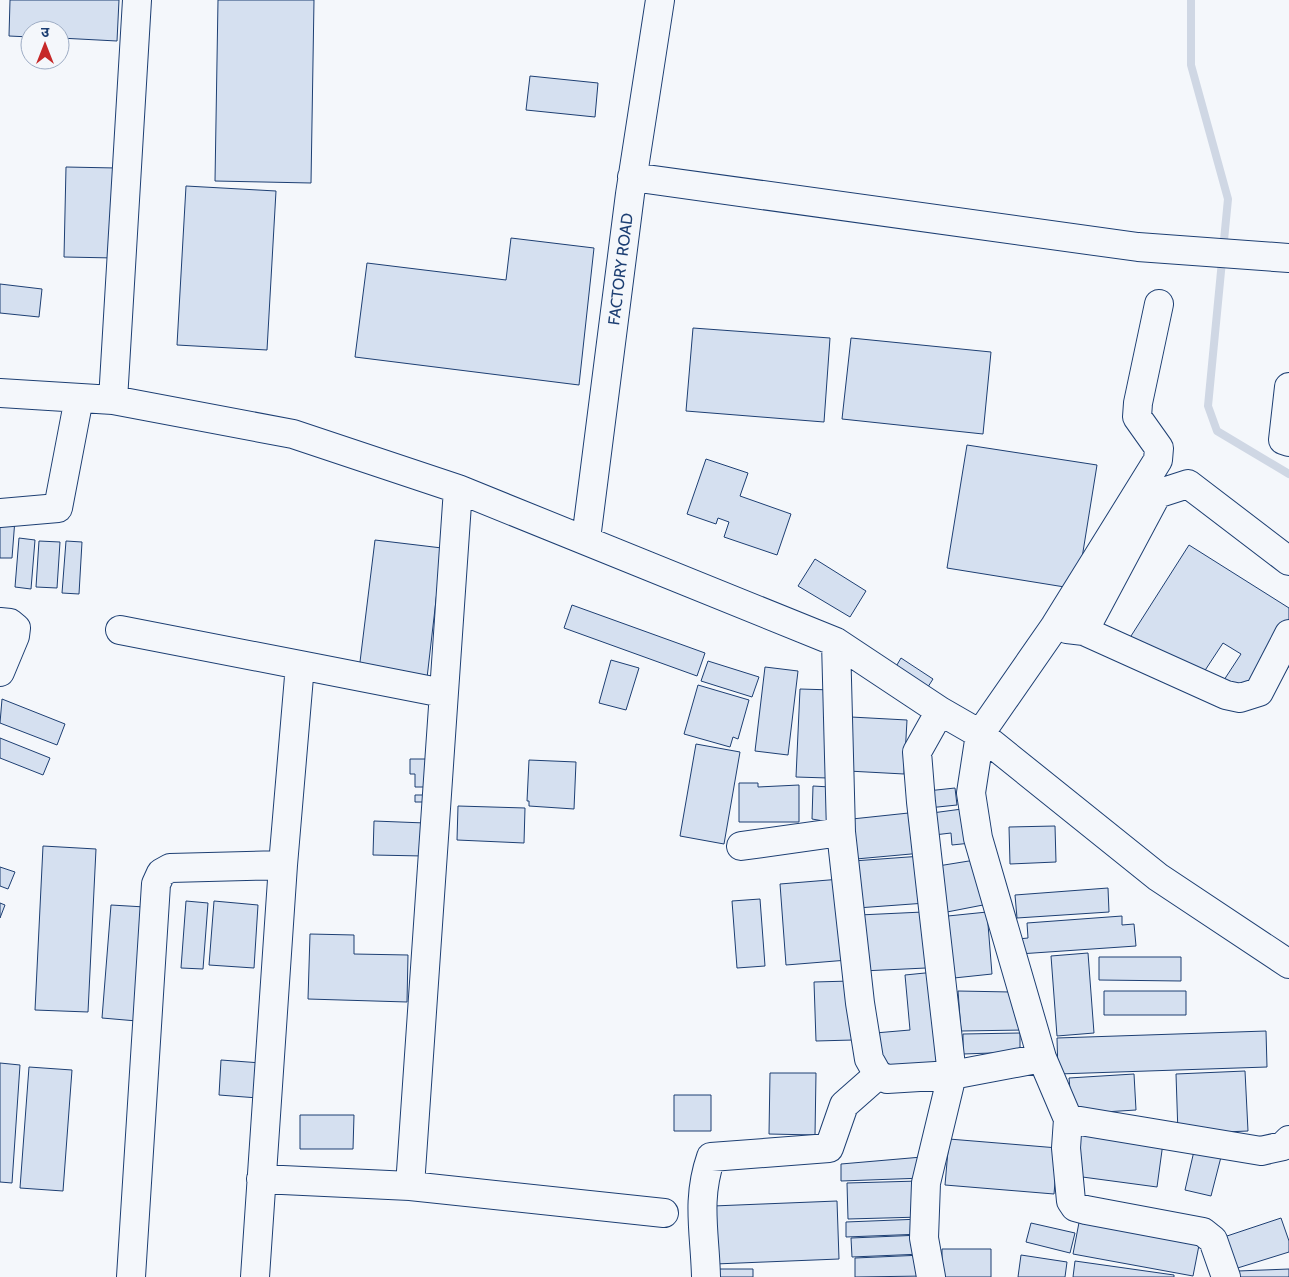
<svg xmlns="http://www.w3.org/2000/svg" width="1289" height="1277" font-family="Cabin,'Noto Sans Devanagari',sans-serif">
  <rect width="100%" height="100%" fill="#f4f7fb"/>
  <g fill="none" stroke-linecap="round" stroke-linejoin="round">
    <path stroke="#cfd7e4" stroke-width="8" d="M1191,0V65L1228,199L1208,406L1217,431L1289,474"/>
  </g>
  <path fill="#d5e0f0" stroke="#1d3f73" d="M10,0H119L117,41L60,38V30H30V37L9,36Z
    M218,0H314L311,183L215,181Z
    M530,76L598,83L595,117L526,110Z
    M66,167L116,168L115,258L64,257Z
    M186,186L276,191L267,350L177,345Z
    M511,238L594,248L579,385L355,357L367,263L506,280Z
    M0,284L42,289L39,317L0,313Z
    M693,328L830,338L824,422L686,411Z
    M851,338L991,352L983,434L842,419Z
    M967,445L1097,465L1077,589L947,568Z
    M706,459L748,473L740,496L791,514L777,555L724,537L729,522L718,518L716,524L687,514Z
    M15,519L12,558H0V521Z
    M19,538L35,540L31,589L15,587Z
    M375,540L442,548L427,678L359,670Z
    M39,541L60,542L57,588L36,587Z
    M66,541L82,542L79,594L62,593Z
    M1189,545L1289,608V666L1263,705L1224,680L1241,654L1223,643L1200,678L1124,647Z
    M815,559L866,591L850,617L798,586Z
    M572,605L705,653L697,676L564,628Z
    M901,658L933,679L926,690L894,670Z
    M611,660L639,668L626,710L599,703Z
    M708,661L759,677L752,697L701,681Z
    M765,667L798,671L788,755L755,751Z
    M698,685L749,700L738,739L733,737L730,747L684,734Z
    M800,689L833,690L828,778L796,777Z
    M2,699L65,724L57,745L0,723Z
    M851,717L907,720L904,774L848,771Z
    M0,738L50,758L43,775L0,758Z
    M696,744L740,752L724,844L680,836Z
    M410,759H432L427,787H415V774H410Z
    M529,760L576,762L574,809L529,806V801H527Z
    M739,783H758V787L799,785V822H739Z
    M813,786L830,787L829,822L812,819Z
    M955,788L957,805L928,808L927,791Z
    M415,795H429V802H415Z
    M458,806L525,808L524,843L457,840Z
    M962,809L971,843L952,845L951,833L934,835L932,813Z
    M918,812L922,853L856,859L852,819Z
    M374,821L425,823L423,856L373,855Z
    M1055,826L1056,862L1010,864L1009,827Z
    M43,846L96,849L88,1012L35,1010Z
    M922,856L926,903L857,908L853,861Z
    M975,860L983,905L947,912L938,866Z
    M0,867L15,872L8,889L0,886Z
    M841,879L848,960L786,965L780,884Z
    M1108,888L1109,912L1017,918L1015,895Z
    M760,899L765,966L737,968L732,901Z
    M186,901L208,903L203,969L181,968Z
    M214,901L258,905L254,968L209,965Z
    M0,903L5,905L0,918Z
    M111,905L145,907L137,1021L102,1018Z
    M923,912L926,968L862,971L859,915Z
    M987,912L992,974L954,978L948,916Z
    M1122,916V925L1134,924L1136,946L1019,954L1018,939L1028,938L1027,923Z
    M310,934L354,935V954L408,955L407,1002L308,999Z
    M1088,953L1094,1033L1057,1036L1051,956Z
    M1099,957H1181V981L1099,980Z
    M935,972L943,1065L879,1071L875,1033L910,1030L905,975Z
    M851,981L853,1040L816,1041L814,982Z
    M958,991L1011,992L1024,1030L961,1031Z
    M1104,991H1186V1015H1104Z
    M1266,1031L1267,1067L1058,1074L1057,1038Z
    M1020,1033V1052L963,1054V1034Z
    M221,1060L261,1063L258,1098L219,1095Z
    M0,1063L20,1065L12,1183L0,1182Z
    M29,1067L72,1070L63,1191L20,1188Z
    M1245,1071L1248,1131L1178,1134L1176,1074Z
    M770,1073H816L815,1135L769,1134Z
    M1134,1074L1136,1110L1072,1114L1069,1078Z
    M674,1095H711V1131H674Z
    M300,1115H354L353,1149H300Z
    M1081,1131L1163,1143L1157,1187L1075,1176Z
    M949,1139L1058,1148L1054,1194L945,1185Z
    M1194,1151L1221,1157L1211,1196L1185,1190Z
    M922,1157L924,1178L841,1181V1164Z
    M919,1181L921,1217L848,1219L847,1183Z
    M837,1201L839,1259L715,1264L713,1206Z
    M1081,1212L1201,1235L1193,1276L1073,1254Z
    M1281,1218L1289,1241V1252L1228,1271L1218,1239Z
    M921,1219L922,1234L846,1237V1222Z
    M1031,1223L1075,1233L1070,1253L1026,1242Z
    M921,1235L922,1254L852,1257L851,1238Z
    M942,1249H991V1277H942Z
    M923,1255L925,1276L855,1277V1258Z
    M1021,1255L1067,1262L1065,1277H1018Z
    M1075,1261L1174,1275V1277H1073Z
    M716,1269H753V1277H716Z
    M1289,1269V1277H1238V1271Z"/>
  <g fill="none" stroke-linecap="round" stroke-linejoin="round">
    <g stroke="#1d3f73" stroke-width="30">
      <path id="minor" d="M632,177L1138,247L1289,258
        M1159,304L1138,403L1137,417L1159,448L1158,460L1055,626L980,734L971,793L978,838L1042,1058L1068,1119L1066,1148L1071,1201L1075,1207L1086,1210L1203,1232L1213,1240L1226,1277
        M1289,387L1283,440L1289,442
        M0,393L113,400L293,434L458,489L836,642L940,711L980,734L1158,877L1289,964
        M113,400L137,0
        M458,489L410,1186L664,1213
        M0,513L58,508L79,398
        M586,539L630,194L660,0
        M0,622L10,623L16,628L15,636L0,672
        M1067,629L1084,631L1226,695L1240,698L1259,692L1289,634
        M120,630L300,665
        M1084,631L1157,494L1188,484L1289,561
        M836,642L841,832L860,1003L869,1059L878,1075L887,1079L952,1075L1042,1058
        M741,846L841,832
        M1068,1119L1261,1151L1283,1146L1289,1140
        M261,1179L410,1186
        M131,1277L156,884L161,873L170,868L283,865L300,665L443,693
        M255,1277L283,865
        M706,1277C705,1233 696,1200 711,1157L829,1148L844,1105L878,1075
        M931,1277L924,1238L926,1183L952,1075L921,802L917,752L940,711"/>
    </g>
    <use href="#minor" stroke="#f4f7fb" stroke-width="28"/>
  </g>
  <g text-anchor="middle" stroke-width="4" stroke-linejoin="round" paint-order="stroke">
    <g font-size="16" fill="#1d3f73" stroke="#f4f7fb">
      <text transform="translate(620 269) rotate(-83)" y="6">FACTORY ROAD</text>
    </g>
  </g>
  <g transform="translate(45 45)"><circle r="24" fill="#f4f7fb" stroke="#9eadc5"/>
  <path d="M0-4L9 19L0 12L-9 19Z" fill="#c62828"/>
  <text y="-8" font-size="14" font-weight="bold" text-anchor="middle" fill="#1d3f73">उ</text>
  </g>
</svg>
